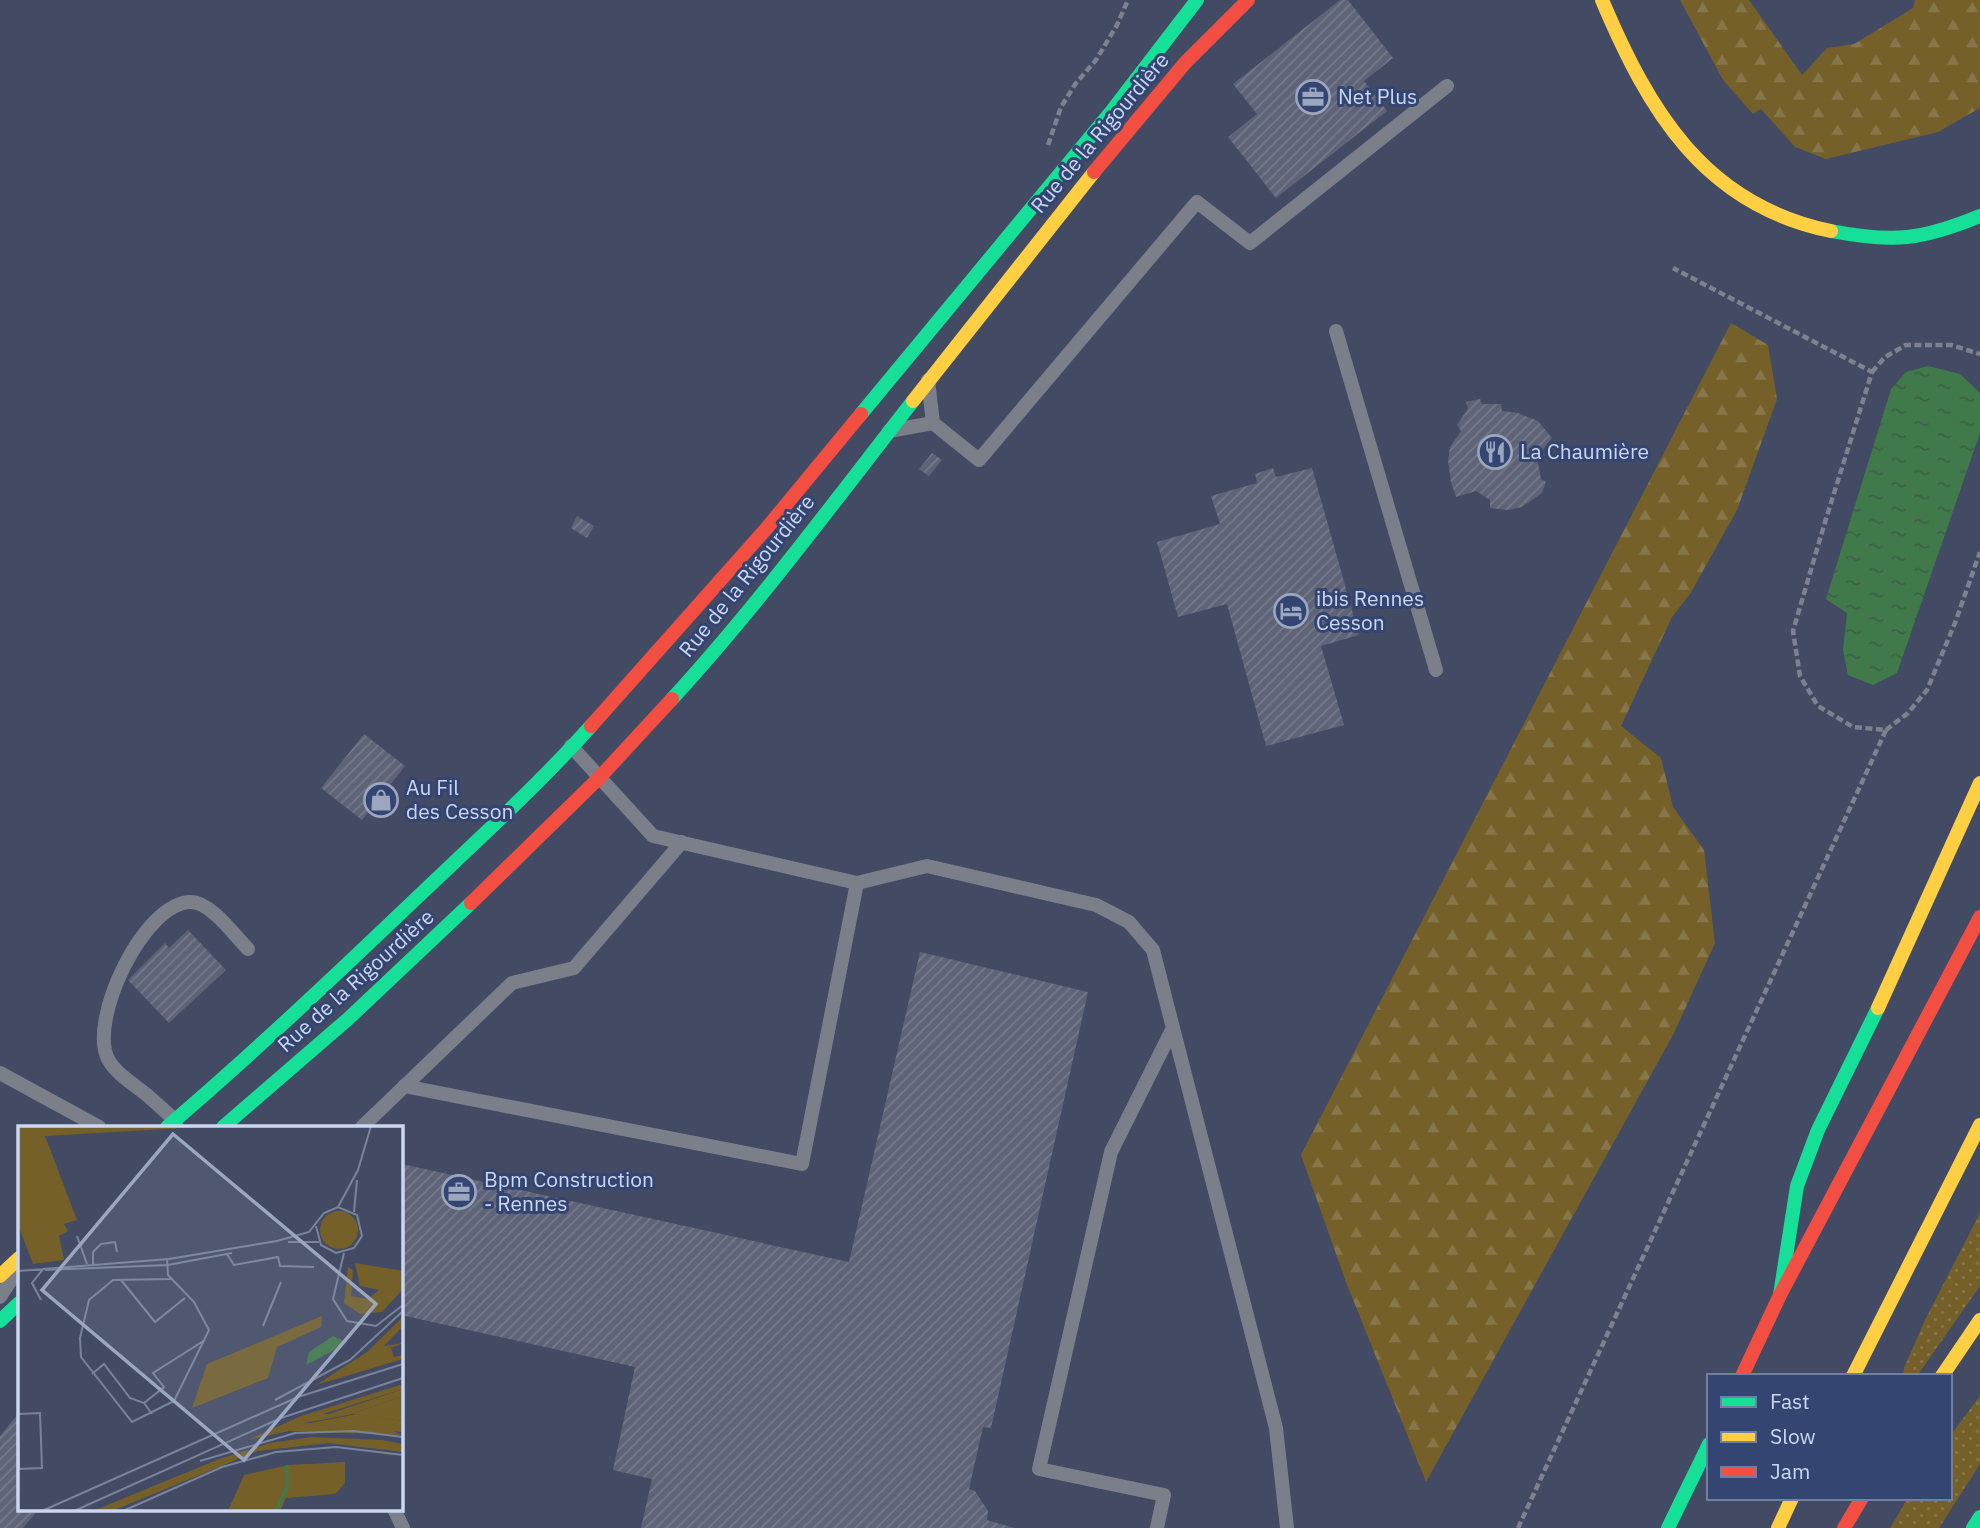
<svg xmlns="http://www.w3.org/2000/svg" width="1980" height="1528" font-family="'IBM Plex Sans',sans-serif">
  <defs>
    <pattern id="grass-dots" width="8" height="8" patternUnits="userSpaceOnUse" patternTransform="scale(1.75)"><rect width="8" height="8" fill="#75602a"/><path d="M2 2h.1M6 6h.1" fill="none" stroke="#877649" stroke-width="1.8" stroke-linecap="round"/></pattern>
    <pattern id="forest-firs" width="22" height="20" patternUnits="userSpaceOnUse" patternTransform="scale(1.75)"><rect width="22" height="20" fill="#75602a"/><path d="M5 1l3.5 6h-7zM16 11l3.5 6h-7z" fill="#877649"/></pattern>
    <pattern id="water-ripples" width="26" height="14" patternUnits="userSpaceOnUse" patternTransform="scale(1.75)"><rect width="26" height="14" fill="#40794a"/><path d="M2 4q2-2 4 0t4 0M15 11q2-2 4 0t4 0" fill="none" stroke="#3f5f49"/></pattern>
    <pattern id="building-hatch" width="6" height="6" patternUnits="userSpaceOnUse" patternTransform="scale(1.75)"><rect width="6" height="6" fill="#5f6377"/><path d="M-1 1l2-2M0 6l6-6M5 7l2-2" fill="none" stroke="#75798b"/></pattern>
  </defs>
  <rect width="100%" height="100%" fill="#424b63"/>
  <path fill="url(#grass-dots)" d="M1980,1213V1286L1917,1376H1903L1904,1368L1925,1320Z
    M1980,1396V1464L1939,1528H1890L1908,1498H1950V1436Z"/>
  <path fill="url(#forest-firs)" d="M1680,0H1749L1802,75L1827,48L1854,44L1913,8L1915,0H1980V108L1938,132L1826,159L1795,147L1761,109L1753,114L1723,80Z
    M1731,323L1768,345L1777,399L1737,510L1690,594L1672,617L1621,726L1661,758L1673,807L1704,850L1715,943L1674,1033L1426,1482L1346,1282L1301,1155Z"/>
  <path fill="url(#water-ripples)" d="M1928,366L1960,374L1980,393V433L1897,673L1873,685L1848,675L1843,650L1847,613L1826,599L1891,389L1906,372Z"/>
  <path fill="url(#building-hatch)" d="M1340,0H1348L1393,58L1364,81L1387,111L1276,198L1228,137L1257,114L1233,84Z
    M1480,399L1482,404H1501L1502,411L1518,413L1538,421L1552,438L1537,457L1541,479L1546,482L1542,493L1522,507L1508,510L1490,508V500L1476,491L1456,497L1451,482L1448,461L1450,447L1461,431L1457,425L1468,409L1466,402Z
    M932,453L942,460L929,476L919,469Z
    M1273,468L1276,477L1312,468L1359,635L1321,646L1344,725L1266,746L1227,604L1178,617L1157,542L1220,524L1211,496L1257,483L1255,474Z
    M577,516L594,526L587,538L571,528Z
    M364,734L405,766L362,820L321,788Z
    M188,930L226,970L169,1023L128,980L165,943L169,948Z
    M920,952L1088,992L991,1428L983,1427L969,1489L975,1491L988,1511L987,1520L1014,1528H641L652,1479L613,1470L635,1367L401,1315L402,1164L849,1262Z
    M19,1413V1509H39L23,1528H0V1436Z"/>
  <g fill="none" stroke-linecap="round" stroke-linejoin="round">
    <path stroke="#7e828e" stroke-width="4.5" stroke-dasharray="7 3.5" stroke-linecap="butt" d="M1048,145L1061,107L1076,83L1096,60L1117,25L1128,0
      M1872,372L1885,357L1906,345H1951L1980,354
      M1886,730L1908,713L1927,690L1955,623L1980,552
      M1518,1528L1886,730L1853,727L1818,706L1800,676L1793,631L1825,522L1872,372L1673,268"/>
    <path stroke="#7b7f89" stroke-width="14" d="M1336,331L1436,670
      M928,380L933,423L979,460L1197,202L1250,243L1447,86
      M889,431L933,423
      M571,746L653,836L857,883L927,866L1096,905L1129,922L1153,950L1173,1028L1276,1428L1287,1528
      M0,1073L99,1127
      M404,1086L802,1164L857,883
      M177,1127L175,1120C166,1112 157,1104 147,1095C135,1085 116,1074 108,1059C88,1020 144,902 191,902C211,902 235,936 248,949
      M362,1127L512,983L574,968L682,842
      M0,1297L19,1268
      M394,1509L403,1528
      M1157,1528L1164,1495L1039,1469L1111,1152L1173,1028"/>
    <path stroke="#16e098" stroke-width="14" d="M1831,231C1893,243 1922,240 1980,216
      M861,414L1111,112L1197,0
      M672,699C758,605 834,502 913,401
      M167,1127C256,1051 340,971 425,890C481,837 539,784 591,726
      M223,1127L348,1019L471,903
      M1780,1295L1797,1186L1818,1130L1878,1008
      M0,1321L19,1303
      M1668,1528L1709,1444
      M1973,1528L1980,1517"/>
    <path stroke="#ffcf43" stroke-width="14" d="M1602,0C1649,111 1704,205 1831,231
      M913,401L1094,172
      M1878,1008L1980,783
      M0,1276L19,1258
      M1853,1376L1980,1125
      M1942,1376L1980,1320
      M1778,1528L1792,1498"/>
    <path stroke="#f24e42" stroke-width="14" d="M1094,172L1185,63L1248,0
      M591,726L766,529L861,414
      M471,903L600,777L672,699
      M1742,1376L1780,1295L1980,917
      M1844,1528L1862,1498"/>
  </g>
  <defs>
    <g id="office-ring" transform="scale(1.75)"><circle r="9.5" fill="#344571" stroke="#9ba6bf" stroke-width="1.5"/><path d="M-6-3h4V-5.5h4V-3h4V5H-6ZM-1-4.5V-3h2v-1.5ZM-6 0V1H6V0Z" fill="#9ba6bf"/></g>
    <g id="restaurant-ring" transform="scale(1.75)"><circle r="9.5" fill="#344571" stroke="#9ba6bf" stroke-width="1.5"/><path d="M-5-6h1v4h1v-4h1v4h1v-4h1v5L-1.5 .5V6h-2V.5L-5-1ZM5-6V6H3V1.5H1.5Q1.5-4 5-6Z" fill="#9ba6bf"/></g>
    <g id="hotel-ring" transform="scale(1.75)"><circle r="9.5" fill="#344571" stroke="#9ba6bf" stroke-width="1.5"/><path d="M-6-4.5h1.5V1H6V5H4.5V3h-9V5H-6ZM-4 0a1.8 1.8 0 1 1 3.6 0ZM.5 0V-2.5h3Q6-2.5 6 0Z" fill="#9ba6bf"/></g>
    <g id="shop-ring" transform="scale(1.75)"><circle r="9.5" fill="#344571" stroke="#9ba6bf" stroke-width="1.5"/><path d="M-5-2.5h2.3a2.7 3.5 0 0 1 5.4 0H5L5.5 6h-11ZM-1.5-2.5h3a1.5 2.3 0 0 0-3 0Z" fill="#9ba6bf"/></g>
  </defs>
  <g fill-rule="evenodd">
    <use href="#office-ring" x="1313" y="97"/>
    <use href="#restaurant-ring" x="1495" y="452"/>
    <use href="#hotel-ring" x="1291" y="611"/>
    <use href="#shop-ring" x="381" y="800"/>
    <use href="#office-ring" x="459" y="1192"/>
  </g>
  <g text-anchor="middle" stroke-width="6" stroke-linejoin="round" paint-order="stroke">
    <g font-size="21" fill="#cbd7f1" stroke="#344571" text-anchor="start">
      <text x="1338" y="104">Net Plus</text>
      <text x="1520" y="459">La Chaumière</text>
      <text x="1316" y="606">ibis Rennes<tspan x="1316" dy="24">Cesson</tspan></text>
      <text x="406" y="795">Au Fil<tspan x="406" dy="24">des Cesson</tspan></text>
      <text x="484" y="1187">Bpm Construction<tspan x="484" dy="24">- Rennes</tspan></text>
    </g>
    <g font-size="21" fill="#cbd7f1" stroke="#344571">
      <text transform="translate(1100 133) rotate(-50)" y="7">Rue de la Rigourdière</text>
      <text transform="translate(747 576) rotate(-51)" y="7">Rue de la Rigourdière</text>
      <text transform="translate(356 981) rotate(-42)" y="7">Rue de la Rigourdière</text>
    </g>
  </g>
  <g transform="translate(18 1126)">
    <rect width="385" height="385" fill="#424b63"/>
    <path d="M0,0H200L27,10L59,94L46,98L50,105L41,110L46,134L15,138L0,99ZM302 104a19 19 0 1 1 38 0a19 19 0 1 1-38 0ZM385,191V200L366,220L385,217L373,222L376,231L385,229V233L298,259L349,226ZM385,258V263L305,288L330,289L385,270V295L335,288L287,297L368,302L385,309L271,305L230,314L283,290ZM294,311L364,314L385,318V326L310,317L240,325L94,385H75L201,333L252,317ZM327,336V357L317,368L268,372L262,385H210L226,349L271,339Z" fill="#75602a"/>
    <path d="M337,137L385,145V163L364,186L342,188L326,177L330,141L335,144L333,170L350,173L361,164L342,160ZM304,190L303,201L259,221L250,252L174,282L189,238ZM385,263V270L330,289L305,290ZM339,288L385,295V306L287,298Z" fill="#75602a"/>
    <path d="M307,341L315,345L314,361L284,362L283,344Z" fill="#75602a"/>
    <path d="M315,210L324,214L322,221L288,239L291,226Z" fill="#40794a"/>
    <path fill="none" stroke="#40794a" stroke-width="3.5" d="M258,385L269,361V339"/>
    <path fill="none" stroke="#79839c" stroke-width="2" d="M320,81L340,44L353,0M336,86L339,54M59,110L69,138M270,116H301M326,127L315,173L329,195L358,200L385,179M209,128L216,139L260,131L262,140L296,141M149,133L150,149L176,176L191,204L156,275L114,296L63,231L62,212L71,174L95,154L153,153M75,139V126L83,118L97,116L99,126M27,144L150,139L214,127M0,145L151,133L259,115L291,106L306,87L320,81L339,89L344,110L336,122L318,127L303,119L298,100M103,154L137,196L167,172M23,174L14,157L26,142M245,200L263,156M74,248L86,238L112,272L126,277L134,288M257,274L332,234L385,185M126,277L146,261L135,247L187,214M0,288L22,287L24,342L0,343M0,307L1,343M182,335L277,307L336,305L385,311M24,385L280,271L385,238M56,385L263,292L385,252M105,385L204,341L258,326L318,321L385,329"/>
    <path fill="#9ba6bf" fill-opacity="0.15" stroke="#9ba6bf" stroke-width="3.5" d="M155,8L358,178L226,334L24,164Z"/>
    <rect width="385" height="385" fill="none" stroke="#cbd7f1" stroke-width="3.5"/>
  </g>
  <rect x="1707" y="1374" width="245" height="126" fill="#344571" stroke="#707fa4" stroke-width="2"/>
  <rect x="1721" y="1397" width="35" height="10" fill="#16e098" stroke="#707fa4" stroke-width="2"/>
  <text x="1770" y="1409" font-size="21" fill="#cbd7f1">Fast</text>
  <rect x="1721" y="1432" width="35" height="10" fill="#ffcf43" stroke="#707fa4" stroke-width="2"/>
  <text x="1770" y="1444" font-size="21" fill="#cbd7f1">Slow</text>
  <rect x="1721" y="1467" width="35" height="10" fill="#f24e42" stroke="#707fa4" stroke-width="2"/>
  <text x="1770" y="1479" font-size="21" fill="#cbd7f1">Jam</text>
</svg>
